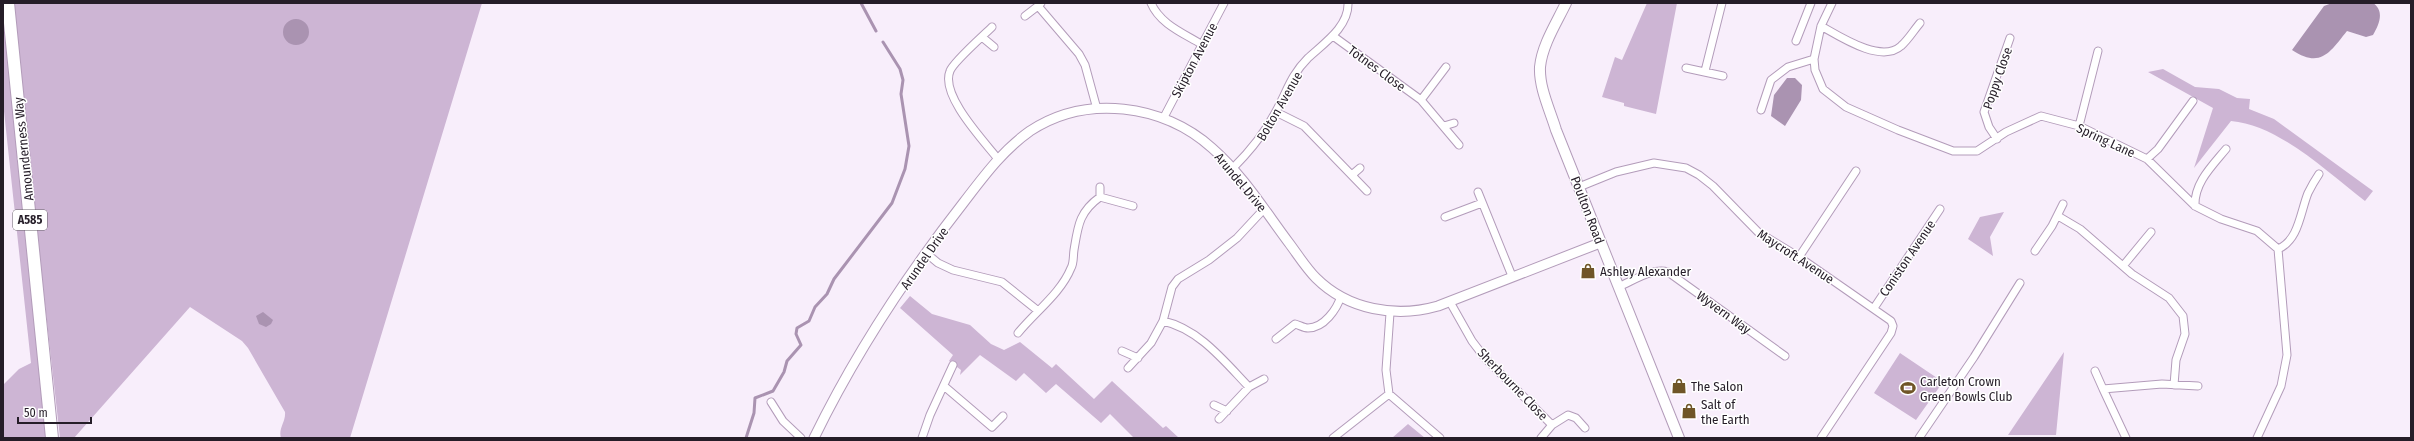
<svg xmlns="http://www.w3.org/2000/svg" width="2414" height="441" font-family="'Fira Sans Condensed',sans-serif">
  <rect width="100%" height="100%" fill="#f8eefb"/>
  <path fill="#cdb5d4" d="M14,3H482L350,438H281C278,428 286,422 285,412L248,348L242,341L190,307L74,438H60L29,161Z
    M1647,3H1677L1656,114L1624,106V103L1602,97L1615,57L1622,60Z
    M3,14L46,438H3V385L19,369L31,363L3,102Z
    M2163,69L2195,87L2219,89L2237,98L2250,99L2249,109L2274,119L2373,191L2365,201C2327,172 2279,125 2231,121L2194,168L2213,108L2148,72Z
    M2004,212L1990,237L1993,256L1968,239L1980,217Z
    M910,296L932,314L970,325L991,344L1004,350L1020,342L1052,368L1056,364L1094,399L1112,381L1163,428L1166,426L1179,438H1134L1110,414L1101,423L1056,384L1046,393L1024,373L1016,381L980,355L960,375L961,370L949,361L953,355L900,308Z
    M2064,352L2056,435H2008Z
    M1900,353L1943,382L1916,420L1874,393Z
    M1408,424L1425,438H1392Z"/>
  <path fill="#aa93b1" d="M2332,3H2373C2385,11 2379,25 2373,35L2366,37L2347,31C2330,52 2321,69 2292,50L2324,6Z
    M283 32a13 13 0 1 1 26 0a13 13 0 1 1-26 0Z
    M1787,78H1795L1802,85L1801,100L1785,126L1771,116L1774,95Z
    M263,312L273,320L271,324L266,327L259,324L256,316Z"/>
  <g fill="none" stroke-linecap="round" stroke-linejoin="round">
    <path stroke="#aa93b1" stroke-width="3" d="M861,3L876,31
      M746,438L754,413L755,398L773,391L784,372L787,361L801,345L796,334L797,328L809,321L815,307L827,294L834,279L892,203L905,169L909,146L901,94L903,80L900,69L883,42"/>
    <g stroke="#b39cba" stroke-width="9">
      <path id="minor" d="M1041,3L1038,6L1079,54L1085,65L1097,109
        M1151,3C1160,24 1183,33 1201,44
        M1832,3L1821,26L1814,59L1815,70L1823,89L1846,107L1898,130L1953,151H1977L2006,132L2041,116L2079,126L2147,159L2195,206L2221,219L2257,231L2278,249L2287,355L2281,386L2257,438
        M1025,16L1038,6
        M1821,26C1839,36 1881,64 1901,46C1908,40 1914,30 1920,23
        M992,27C984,35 953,62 950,71C940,95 983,140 998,159
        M1333,36L1421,100L1459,145
        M982,37L994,47
        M1796,41L1811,3
        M1686,68L1723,76
        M1705,71L1722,3
        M1421,100L1446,67
        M1761,110L1771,80L1788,67L1814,59
        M1276,112L1304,126L1367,191
        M1164,117L1224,3
        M1444,126L1454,123
        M2079,126L2098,51
        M1997,139L1989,127L1984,112L2010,38
        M2147,159L2158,149L2193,101
        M1233,168C1250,151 1264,134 1275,113C1287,92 1290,76 1308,58C1323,44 1349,27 1348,3
        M1353,174L1360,168
        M1100,187V197
        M1579,187L1616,172L1654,163L1686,168L1699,175L1713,186L1758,232L1799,257L1891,321L1893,326L1891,333L1821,438
        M1478,192L1512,276
        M2195,206C2194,183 2212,166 2226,149
        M2058,216L2080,229L2132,274L2169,298L2183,316L2185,334L2176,360L2174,385
        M1445,217L1482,203
        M2278,249C2299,240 2300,213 2308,193C2311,187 2315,180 2319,174
        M2035,251L2052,226L2063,204
        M926,253L938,263L953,270L1002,282L1037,310
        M1799,257L1856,171
        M2123,266L2151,232
        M1618,287C1633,281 1653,267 1668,272L1785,356
        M1450,302L1472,341L1485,358L1552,425
        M1874,308L1940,209
        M1390,313L1386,370L1389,394L1440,438
        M1163,321C1199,329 1224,361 1249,387
        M1018,333C1035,312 1061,293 1071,268C1074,263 1073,256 1074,250C1078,226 1079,212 1100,197L1133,206
        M1276,339L1295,324C1299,325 1304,328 1308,328C1324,328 1337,309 1341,296
        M1122,351L1138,358
        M1128,368L1151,343L1163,321L1172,287L1178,279L1209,260L1237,238L1264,209
        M2095,371L2103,389
        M944,386L992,427L1003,416
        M771,402L783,421L801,438
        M1214,405L1227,411
        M1219,419L1249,387L1264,379
        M922,438L930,415L953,365
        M1333,438L1389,394
        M1541,438L1552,425L1568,415L1576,418L1585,428
        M1919,438L1974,357L2020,283
        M2126,438L2103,389L2162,384L2198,386"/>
    </g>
    <g stroke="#b39cba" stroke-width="11">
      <path id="tertiary" d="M814,438C855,354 907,275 964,202C984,176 1003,150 1030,131C1086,94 1163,104 1212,148C1243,175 1265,211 1289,243C1298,255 1306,268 1316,278C1348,310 1396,318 1438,306L1600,243"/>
    </g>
    <g stroke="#b39cba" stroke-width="12">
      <path id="secondary" d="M1566,3C1557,22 1542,45 1540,67C1539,88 1550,110 1556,130L1679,438"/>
    </g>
    <g stroke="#b39cba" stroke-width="14">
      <path id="trunk" d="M8,3L52,438"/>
    </g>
    <use href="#minor" stroke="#fff" stroke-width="7"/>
    <use href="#tertiary" stroke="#fff" stroke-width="9"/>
    <use href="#secondary" stroke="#fff" stroke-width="10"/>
    <use href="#trunk" stroke="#fff" stroke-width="12"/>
  </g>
  <defs>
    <g id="shop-bare" transform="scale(1.2)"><path d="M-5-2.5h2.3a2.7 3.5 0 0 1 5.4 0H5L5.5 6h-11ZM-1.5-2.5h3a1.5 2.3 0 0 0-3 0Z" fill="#6f5527" stroke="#fff" stroke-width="2.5" paint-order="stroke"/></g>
    <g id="stadium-bare" transform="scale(1.2)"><path d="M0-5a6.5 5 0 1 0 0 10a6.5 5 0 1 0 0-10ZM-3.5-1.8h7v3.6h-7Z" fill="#6f5527" stroke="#fff" stroke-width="2.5" paint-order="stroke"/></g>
  </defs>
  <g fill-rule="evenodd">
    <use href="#shop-bare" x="1588" y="271"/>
    <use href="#shop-bare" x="1679" y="386"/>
    <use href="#stadium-bare" x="1908" y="388"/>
    <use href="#shop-bare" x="1689" y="411"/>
  </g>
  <g text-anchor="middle" stroke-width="3" stroke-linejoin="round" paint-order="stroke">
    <rect fill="#fff" stroke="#666168" stroke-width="1" x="13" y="210" width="34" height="20" rx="3"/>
    <g font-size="12" font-weight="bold" fill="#251d28">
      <text x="30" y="224">A585</text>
    </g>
    <g font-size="13" fill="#251d28" stroke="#fff">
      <text transform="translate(1194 60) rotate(-62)" y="5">Skipton Avenue</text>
      <text transform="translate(1377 68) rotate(36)" y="5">Totnes Close</text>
      <text transform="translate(1997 78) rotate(-71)" y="5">Poppy Close</text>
      <text transform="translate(1279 106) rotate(-60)" y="5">Bolton Avenue</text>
      <text transform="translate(2106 140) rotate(25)" y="5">Spring Lane</text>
      <text transform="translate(23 149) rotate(-96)" y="5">Amounderness Way</text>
      <text transform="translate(1241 182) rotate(50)" y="5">Arundel Drive</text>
      <text transform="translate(1588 210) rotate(69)" y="5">Poulton Road</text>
      <text transform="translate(1796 256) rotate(33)" y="5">Maycroft Avenue</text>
      <text transform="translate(924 258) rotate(-55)" y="5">Arundel Drive</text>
      <text transform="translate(1907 258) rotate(-56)" y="5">Coniston Avenue</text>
      <text transform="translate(1724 312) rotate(36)" y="5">Wyvern Way</text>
      <text transform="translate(1513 384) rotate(46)" y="5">Sherbourne Close</text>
    </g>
    <g font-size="13" fill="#251d28" stroke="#fff" text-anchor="start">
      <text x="1600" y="276">Ashley Alexander</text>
      <text x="1920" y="386">Carleton Crown<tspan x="1920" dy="15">Green Bowls Club</tspan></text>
      <text x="1691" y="391">The Salon</text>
      <text x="1701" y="409">Salt of<tspan x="1701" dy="15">the Earth</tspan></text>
    </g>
  </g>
  <rect width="2414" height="441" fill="none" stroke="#251d28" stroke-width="8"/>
  <path d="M18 417v6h73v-6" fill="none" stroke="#251d28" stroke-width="2"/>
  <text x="24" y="417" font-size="12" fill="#251d28" stroke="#ffffff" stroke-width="3" paint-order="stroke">50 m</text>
</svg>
